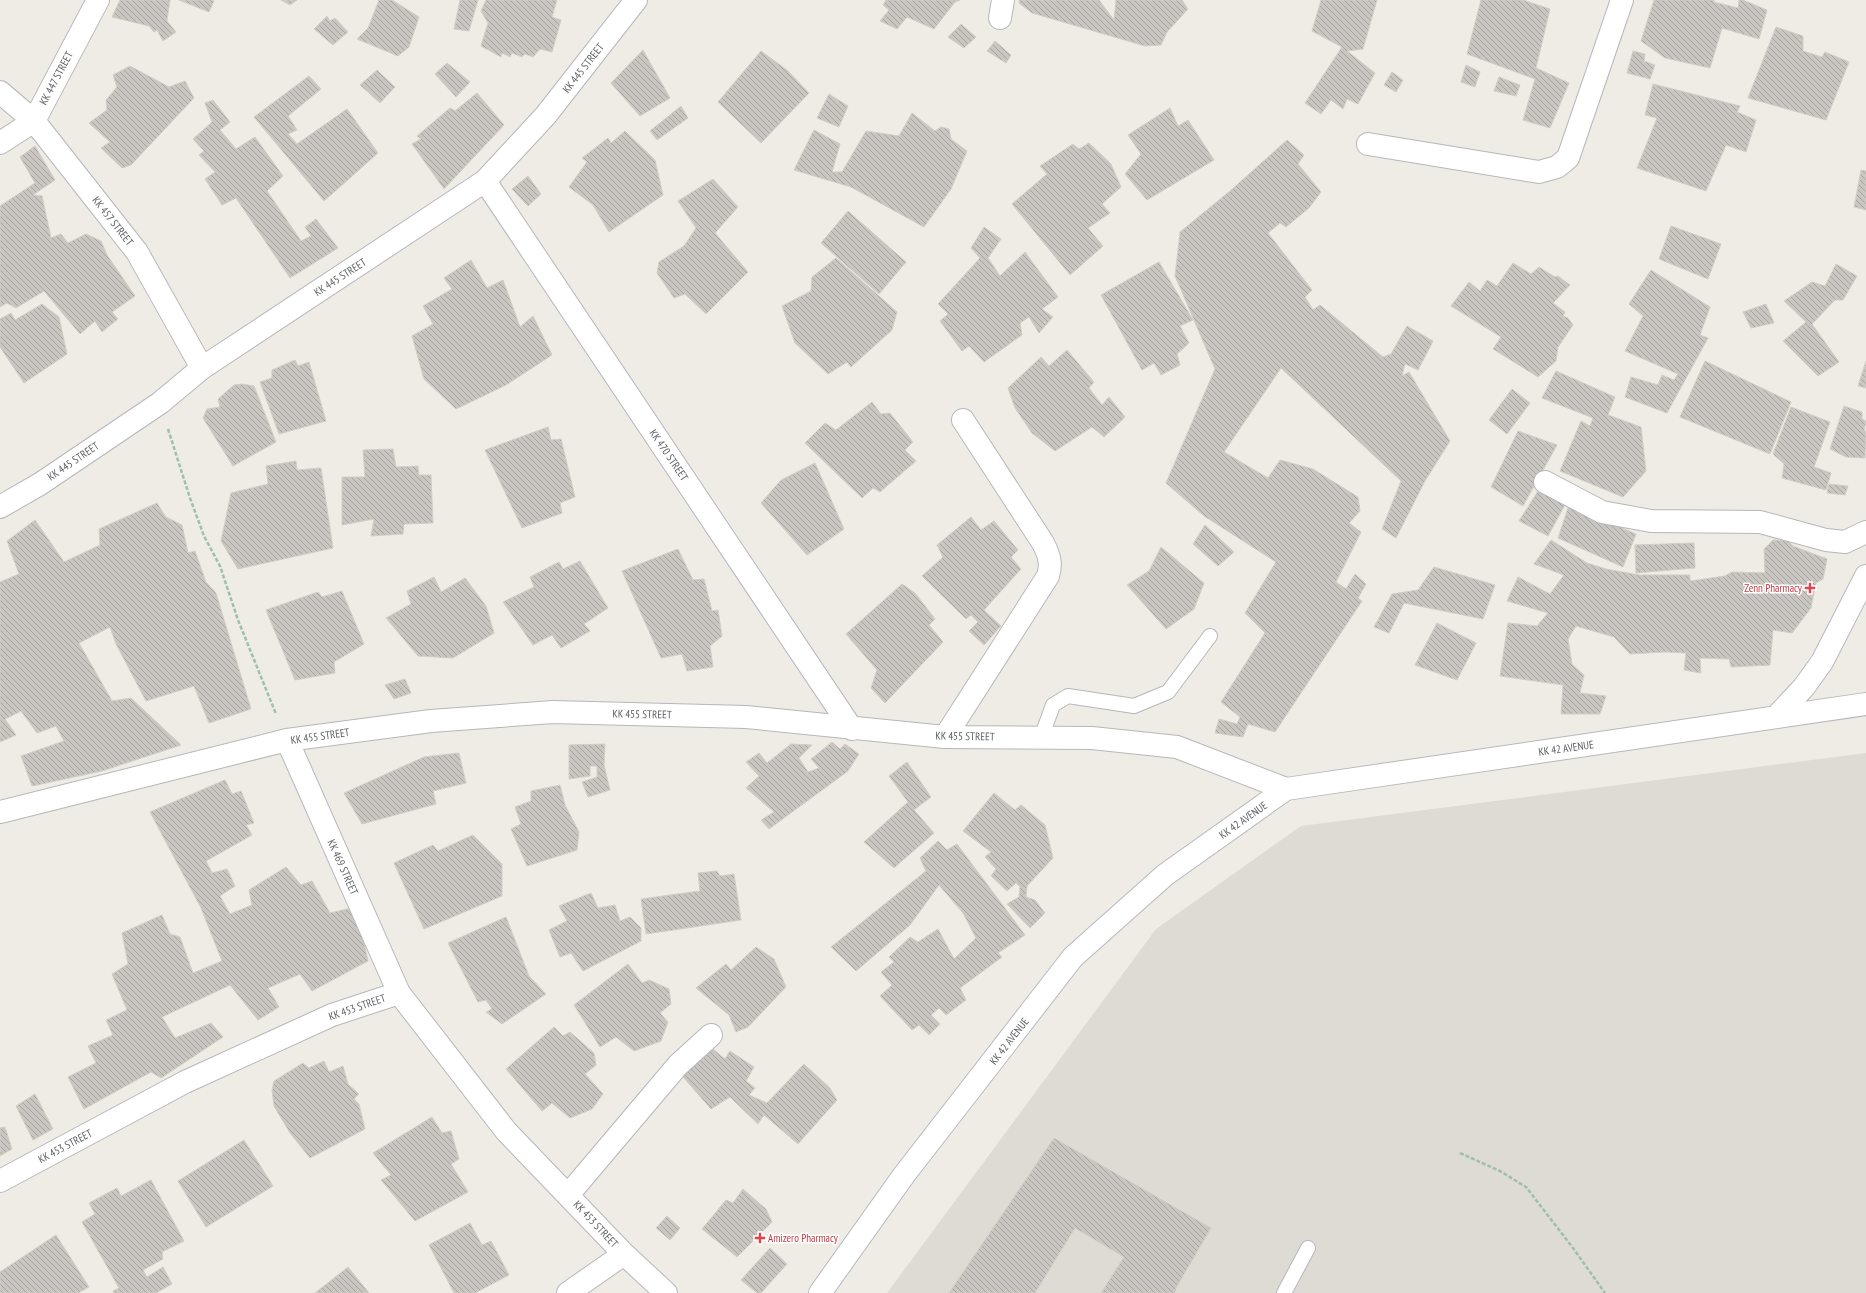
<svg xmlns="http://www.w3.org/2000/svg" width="1866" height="1293" font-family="'PT Sans Narrow',sans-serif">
  <defs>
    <pattern id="building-back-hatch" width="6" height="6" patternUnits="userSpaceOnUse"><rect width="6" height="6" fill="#c9c6c2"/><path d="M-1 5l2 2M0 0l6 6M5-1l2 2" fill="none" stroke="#a6a4a1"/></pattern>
  </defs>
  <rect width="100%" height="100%" fill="#eeece5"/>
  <path fill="#dddbd3" d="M1866,753V1293H887L1156,929L1301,826Z"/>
  <path fill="url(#building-back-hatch)" stroke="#d2cec4" d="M120,0H170L167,21L176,32L163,41L157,30L154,32L149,26L112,17Z
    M179,0H212L214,1L209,12Z
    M281,0H297L290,5Z
    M379,0H392L419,17L409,47L398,56L357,39L368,28Z
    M460,0H478L469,31L454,29Z
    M486,0H557L552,17L561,20L552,52L540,49L533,57L525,54L522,57L512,53L510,57L502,53L501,57L481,46L488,23L481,11Z
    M886,0H960L955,2L934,29L907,17L897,29L880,21L889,10L883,5Z
    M1019,0H1099L1114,20L1116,0H1182L1188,9L1167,32L1161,45L1145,46L1032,13L1019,3Z
    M1321,0H1377L1363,49L1347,51L1375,73L1358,104L1347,99L1343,109L1331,100L1321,114L1305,103L1342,47L1312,31Z
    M1481,0H1523L1550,9L1536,68L1569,83L1550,128L1523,120L1535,79L1467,54Z
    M1654,0H1714V2L1738,8L1739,0H1743L1767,10L1759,39L1722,28L1710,68L1665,58L1641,41Z
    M327,16L330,21L335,18L348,32L333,45L314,29Z
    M961,24L976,37L964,48L948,37Z
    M1776,27L1803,36V51L1822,57L1825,52L1849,62L1826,120L1748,98Z
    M995,41L1011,55L1006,63L987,51Z
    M643,50L670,98L640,116L611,83Z
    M761,51L787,70L809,93L761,143L718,102Z
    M1633,51L1645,54L1644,61L1655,65L1650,79L1627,73Z
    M447,63L470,82L456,97L435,74Z
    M1466,65L1480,72L1475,87L1461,82Z
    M130,66L169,87L185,81L194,98L131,165L122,168L101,148L110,142L89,123L107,110L106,100L117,87L113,75Z
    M377,70L395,87L380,103L360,85Z
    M1392,72L1403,80L1396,92L1384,85Z
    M309,76L321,89L288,116L297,130L288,134L297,144L347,109L378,153L324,201L254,117Z
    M1499,77L1520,85L1516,96L1494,91Z
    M1653,84L1740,106L1737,112L1756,120L1746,152L1726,145L1706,191L1637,168L1657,118L1645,115Z
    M477,93L504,125L444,189L412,144L421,139L417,136L450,108L455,111Z
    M829,94L848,106L839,127L817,118Z
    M213,100L230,122L220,130L236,149L255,137L283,176L267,191L301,241L311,236L305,227L316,219L338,248L290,278L236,198L222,205L205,179L215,172L199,155L204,151L193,139L212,122L205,103Z
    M681,106L688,118L657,140L650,131Z
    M1170,108L1178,126L1188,120L1214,160L1147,200L1125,174L1141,154L1128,135Z
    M912,113L935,131L941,127L949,129L951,139L967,151L951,189L924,227L851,187L794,170L814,130L840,144L832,172H842L866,131L899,136Z
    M625,131L655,160L663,195L609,232L593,205L569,187L587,162L582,158L608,138L611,143Z
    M1287,140L1304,155L1298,164L1321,192L1309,208L1286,227L1280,223L1268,233L1312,290L1305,297L1313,310L1320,305L1383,357L1391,354L1407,326L1433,341L1418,370L1405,364L1402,376L1409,372L1450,441L1425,481L1396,538L1382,529L1401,481L1281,368L1224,452L1268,478L1280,460L1313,469L1358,497L1360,511L1349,523L1361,532L1336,582L1346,589L1355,574L1366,584L1358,598L1362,601L1275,732L1248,724L1243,737L1215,733L1219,719L1237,724L1240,717L1221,702L1265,633L1245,613L1276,562L1204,516L1166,483L1215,369L1175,276L1180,232L1230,191Z
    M1089,143L1111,164L1121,187L1102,204L1110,213L1088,228L1103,246L1070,275L1012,204L1047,174L1040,166L1073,144L1079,149Z
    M35,146L55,180L33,195L42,196L51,238L61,234L68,243L86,234L101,241L107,255L135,296L112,312L118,319L102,332L95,321L80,334L44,291L16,308L7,303L0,307V206L35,183L20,157Z
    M1861,170L1866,171V210L1854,207Z
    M528,176L541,194L528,206L512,189Z
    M713,179L738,207L715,233L748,272L706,314L685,294L674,298L657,273L659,262L684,246L696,228L678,201Z
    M848,211L906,262L879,294L821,243Z
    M1671,226L1721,244L1708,279L1659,259Z
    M984,227L1001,239L988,258L1000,276L1025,252L1058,297L1042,309L1053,317L1039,333L1029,317L1020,323L1022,335L984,362L969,346L962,351L940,321L948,314L938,304L980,258L971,248Z
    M836,258L897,312L892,330L851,367L847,362L828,374L795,343L782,306L811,291L812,277Z
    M471,260L487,288L503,280L520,327L533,316L552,355L506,385L456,409L424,379L412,336L433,324L423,306L452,289L444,278Z
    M1159,262L1193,320L1180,326L1189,343L1177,354L1180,365L1161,375L1154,363L1142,370L1101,295Z
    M1513,263L1531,274L1539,267L1555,277L1558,276L1570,285L1553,303L1565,312L1563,316L1568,318L1573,325L1558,347L1556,361L1538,377L1493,349L1501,337L1451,306L1469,282L1480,291L1487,280L1497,286Z
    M1836,264L1857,276L1843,300H1835L1812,324L1839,362L1818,376L1783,341L1806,322L1784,301L1812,282L1825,286Z
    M1651,270L1710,307L1700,335L1708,338L1667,413L1625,397L1631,377L1658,385L1662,375L1674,380L1678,374L1625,351L1643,316L1629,304Z
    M42,304L59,317L67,354L24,383L0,347V319L11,313L15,320Z
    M1766,304L1774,323L1751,328L1743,312Z
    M1067,350L1094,382L1089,388L1102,405L1109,397L1125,417L1104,437L1092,427L1055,451L1032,433L1015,408L1008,388L1041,357L1049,366Z
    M295,360L298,366L309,362L326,421L279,434L260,382L272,378V370Z
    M1705,361L1791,402L1770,454L1680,417Z
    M1866,361V388L1858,386Z
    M1556,371L1615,397L1608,415L1641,427L1646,471L1623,497L1560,471L1581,421L1590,426L1593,418L1542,398Z
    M242,384L254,386L276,442L233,466L203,418L207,409L220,407L218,399L234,385Z
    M1512,389L1530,403L1507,434L1489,420Z
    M872,402L881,414L890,413L913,442L905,450L916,461L880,492L873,488L862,498L805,443L825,423L836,430Z
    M1844,406L1862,412V419L1866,421L1864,431H1866L1865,458L1846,457L1830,449Z
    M1791,407L1830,422L1814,467L1831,473L1826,490L1782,478L1784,464L1773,454Z
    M548,427L551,440L561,439L575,497L560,503L562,513L522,528L485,450Z
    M1518,431L1557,445L1523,506L1491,487Z
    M393,449L396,467L418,466L419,475H431L433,523L404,524L403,534L371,536L374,519L342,525V477H365L363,450Z
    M296,461L297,470L321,468L333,548L238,569L221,541L231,493L268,484L266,466Z
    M815,463L844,529L807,555L761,503L781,480Z
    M1829,484L1848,486L1845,495L1827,493Z
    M1538,491L1566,503L1548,536L1519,521Z
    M157,503L166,517L182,525L188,553L195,551L206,582L216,593L251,709L209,723L194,686L146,701L116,644L110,627L79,643L112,701L131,698L181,745L102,771L32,786L21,756L64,741L56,726L37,733L21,711L5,719L16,735L0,742V582L19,574L7,541L35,520L64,562L100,545L99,529Z
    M1569,505L1636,534L1623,567L1558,538Z
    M971,517L981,530L994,521L1018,550L1011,557L1021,569L984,610L1001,626L984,645L969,631L978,622L971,615L966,619L922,576L943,557L937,545Z
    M1205,525L1234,552L1218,566L1193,544Z
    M1551,540L1587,563L1606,569L1639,575H1690V581L1725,576L1732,572L1765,573L1764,549L1773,540L1788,541L1793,546L1827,559L1823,579L1816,583L1811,608L1792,633L1773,630L1770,665L1731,667L1729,659L1700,658L1701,673L1684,670L1686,653L1664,652L1630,654L1614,637L1576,626L1568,639L1572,664L1584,675L1580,693L1606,696L1600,714H1561L1563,685L1500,676L1508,623L1537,626L1548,613L1507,601L1518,577L1550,594L1564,575L1534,564Z
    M1694,543L1695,568L1636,573L1635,545Z
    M1161,547L1204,583L1194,609L1166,629L1127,585L1149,571Z
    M678,549L693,580L704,579L712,611L718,610L722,636L710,646L713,667L687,671L682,654L661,658L622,571Z
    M580,561L608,608L584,624L590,631L561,648L552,635L533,645L503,602L534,587L530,577L559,562L563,569Z
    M1434,567L1495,585L1483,619L1404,603L1389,633L1374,627L1392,594L1418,590Z
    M434,577L441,592L465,578L486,606L494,633L453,658L418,656L386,618L411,604L407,591Z
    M902,584L915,593L935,619L929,625L943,642L885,703L871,688L877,670L846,634Z
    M342,591L364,644L334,662L335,673L295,680L266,610L318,592L322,597Z
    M1437,623L1476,643L1457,680L1415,665Z
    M405,679L411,693L394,699L385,685Z
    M832,742L840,749L845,744L859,754L848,771L769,829L761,820L774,812L746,788L759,776L746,762L759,753L767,763L791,744L812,745L799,758L808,772L819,768L811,759Z
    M605,744L604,765L610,790L588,797L582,782L597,777V766H590V776L569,779V745Z
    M459,753L466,783L433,791L436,804L362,824L344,793L424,757Z
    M907,762L931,797L914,810L934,833L894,868L864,842L908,802L889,776Z
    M225,780L232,794L241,791L254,823L246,825L252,835L206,861L212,873L227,869L235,886L220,896L230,914L252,905L249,890L286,867L301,885L312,881L330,913L356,907L368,961L312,991L300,974L268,988L279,1007L258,1020L230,985L162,1017L175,1038L211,1023L223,1037L161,1078L151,1072L84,1109L68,1077L96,1063L88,1046L113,1035L106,1020L127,1010L112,974L128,964L122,933L162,915L170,934L180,937L193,973L222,961L201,908L150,812Z
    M560,785L565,805L579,832L577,850L527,866L511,829L521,824L515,807L531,801V791Z
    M994,793L1015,810L1021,805L1045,825L1053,858L1027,886L1026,897L1035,900L1045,913L1030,928L1007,904L1019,897L1020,887L1016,883L1007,891L991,876L996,869L985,857L991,852L963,831Z
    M473,835L502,864V896L424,929L394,863L433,845L438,851Z
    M938,841L947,850L957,844L1025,935L998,953L1002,957L960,988L966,1000L946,1015L939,1008L931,1015L940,1024L929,1035L919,1025L912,1030L880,996L892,985L881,972L894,962L889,957L910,937L918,942L938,929L954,959L976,938L963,913L939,885L910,925L856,971L831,947L926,871L920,858Z
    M717,871L720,876L734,874L741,920L646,934L641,899L700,891L698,873Z
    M591,893L598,908L615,905L620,921L630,917L641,928V941L583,971L571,953L560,957L549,930L567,921L559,906Z
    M506,917L529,976L546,994L502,1024L486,1012L492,1009L486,1000L478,1002L448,943Z
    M756,947L774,959L786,987L748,1027L736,1032L729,1015L696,988L726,964L731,970Z
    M628,964L642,983L649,980L669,989L671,1004L660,1013L668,1022L661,1041L634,1051L616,1037L600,1047L574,1005Z
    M554,1027L563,1036L570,1032L594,1053L596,1065L585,1074L603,1094L592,1109L570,1118L552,1103L542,1111L506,1069Z
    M708,1045L725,1059L730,1051L754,1067L746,1081L755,1088L749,1095L767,1103L804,1064L830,1088L837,1100L798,1144L764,1115L758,1124L730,1097L711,1109L677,1070Z
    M324,1061L329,1072L343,1066L348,1084L359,1094L354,1099L359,1104L365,1129L310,1158L290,1133L274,1106L272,1090L274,1081L303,1063L309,1068Z
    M35,1094L53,1129L33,1140L16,1106Z
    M432,1117L442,1133L451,1131L459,1159L451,1164L468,1192L415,1221L381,1180L391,1175L373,1153Z
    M5,1127L12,1149L0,1156V1128Z
    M1054,1138L1211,1228L1176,1288L1175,1293H1101L1124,1257L1075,1228L1035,1293H949Z
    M244,1140L273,1186L206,1227L178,1181Z
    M151,1180L184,1241L162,1252L163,1259L143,1270L147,1277L163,1267L172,1284L156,1293H114L113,1291L119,1288L82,1222L95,1214L89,1203L117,1188L121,1196Z
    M743,1189L766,1209L772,1222L737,1257L702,1229L726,1200L733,1203Z
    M667,1216L680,1228L670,1240L656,1228Z
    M470,1223L482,1245L491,1241L509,1275L475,1293H454L429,1245Z
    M56,1235L89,1287L78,1293H0V1272Z
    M770,1248L787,1264L761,1293H757L741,1280Z
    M348,1267L369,1293H315Z"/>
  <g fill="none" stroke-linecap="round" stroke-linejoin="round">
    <g stroke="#b5b7ba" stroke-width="16">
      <path id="service" d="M1041,738L1053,705L1068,696L1134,706L1168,692L1210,636
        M1284,1293L1308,1248"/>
    </g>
    <g stroke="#b5b7ba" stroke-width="24">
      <path id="minor" d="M1000,18L1003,0
        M0,92L34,121L137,252L202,368
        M0,143L34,121L98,0
        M1368,144L1539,172L1557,167L1568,158L1622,0
        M485,181L852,729
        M1545,482L1602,512L1651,521L1760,522L1826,540L1845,542L1866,532
        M0,507L40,484L160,403L202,368L485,181L546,115L636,0
        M945,737L1048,576C1052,563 1049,555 1043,543L963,420
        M287,740L399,993
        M0,812L287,740L431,721L553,712L746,717L945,737L1092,738L1177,747L1286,789
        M0,1181L185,1082L332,1015L399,993L506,1131L624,1254L666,1293
        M568,1195L678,1065L711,1035
        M568,1293L624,1254"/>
    </g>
    <g stroke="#b6b8bd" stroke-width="24">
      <path id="secondary" d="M1776,717L1804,687L1822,662L1866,576
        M820,1293L904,1175L1073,957L1165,875L1286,789L1866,704"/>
    </g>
    <path stroke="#9cc1a8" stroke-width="2.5" stroke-dasharray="4 2" stroke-linecap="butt" d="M168,429L190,498L204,536L220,566L238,620L276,714
      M1460,1153L1500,1171L1526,1187L1573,1248L1605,1293"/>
    <use href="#service" stroke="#fff" stroke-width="14"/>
    <use href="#minor" stroke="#fff" stroke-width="22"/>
    <use href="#secondary" stroke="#fff" stroke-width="22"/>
  </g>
  <g fill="#e0444e" stroke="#fff" stroke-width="1.5">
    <path d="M1808 582h4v4h4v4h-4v4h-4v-4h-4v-4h4z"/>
    <path d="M758 1232h4v4h4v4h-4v4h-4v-4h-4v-4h4z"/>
  </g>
  <g text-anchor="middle" stroke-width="3" stroke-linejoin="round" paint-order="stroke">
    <g font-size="11" fill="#5d5f64" stroke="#fff">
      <text transform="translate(583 68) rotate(-52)" y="4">KK 445 STREET</text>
      <text transform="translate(56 78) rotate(-62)" y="4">KK 447 STREET</text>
      <text transform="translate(113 221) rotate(52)" y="4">KK 457 STREET</text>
      <text transform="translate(340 277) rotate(-33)" y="4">KK 445 STREET</text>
      <text transform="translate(669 455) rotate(56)" y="4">KK 470 STREET</text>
      <text transform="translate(73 461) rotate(-34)" y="4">KK 445 STREET</text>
      <text transform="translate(642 714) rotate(1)" y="4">KK 455 STREET</text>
      <text transform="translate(320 736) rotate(-8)" y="4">KK 455 STREET</text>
      <text transform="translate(965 736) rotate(1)" y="4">KK 455 STREET</text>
      <text transform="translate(1566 748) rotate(-8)" y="4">KK 42 AVENUE</text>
      <text transform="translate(1243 820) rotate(-35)" y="4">KK 42 AVENUE</text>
      <text transform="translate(343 867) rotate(66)" y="4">KK 469 STREET</text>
      <text transform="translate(357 1007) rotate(-19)" y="4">KK 453 STREET</text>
      <text transform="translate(1009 1041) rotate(-52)" y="4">KK 42 AVENUE</text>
      <text transform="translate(65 1146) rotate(-28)" y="4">KK 453 STREET</text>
      <text transform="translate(596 1224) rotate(47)" y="4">KK 453 STREET</text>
    </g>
    <g font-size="11" fill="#be3a42" stroke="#fff" text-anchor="end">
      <text x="1802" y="592">Zenn Pharmacy</text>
      <text x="768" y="1242" text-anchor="start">Amizero Pharmacy</text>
    </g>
  </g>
</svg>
